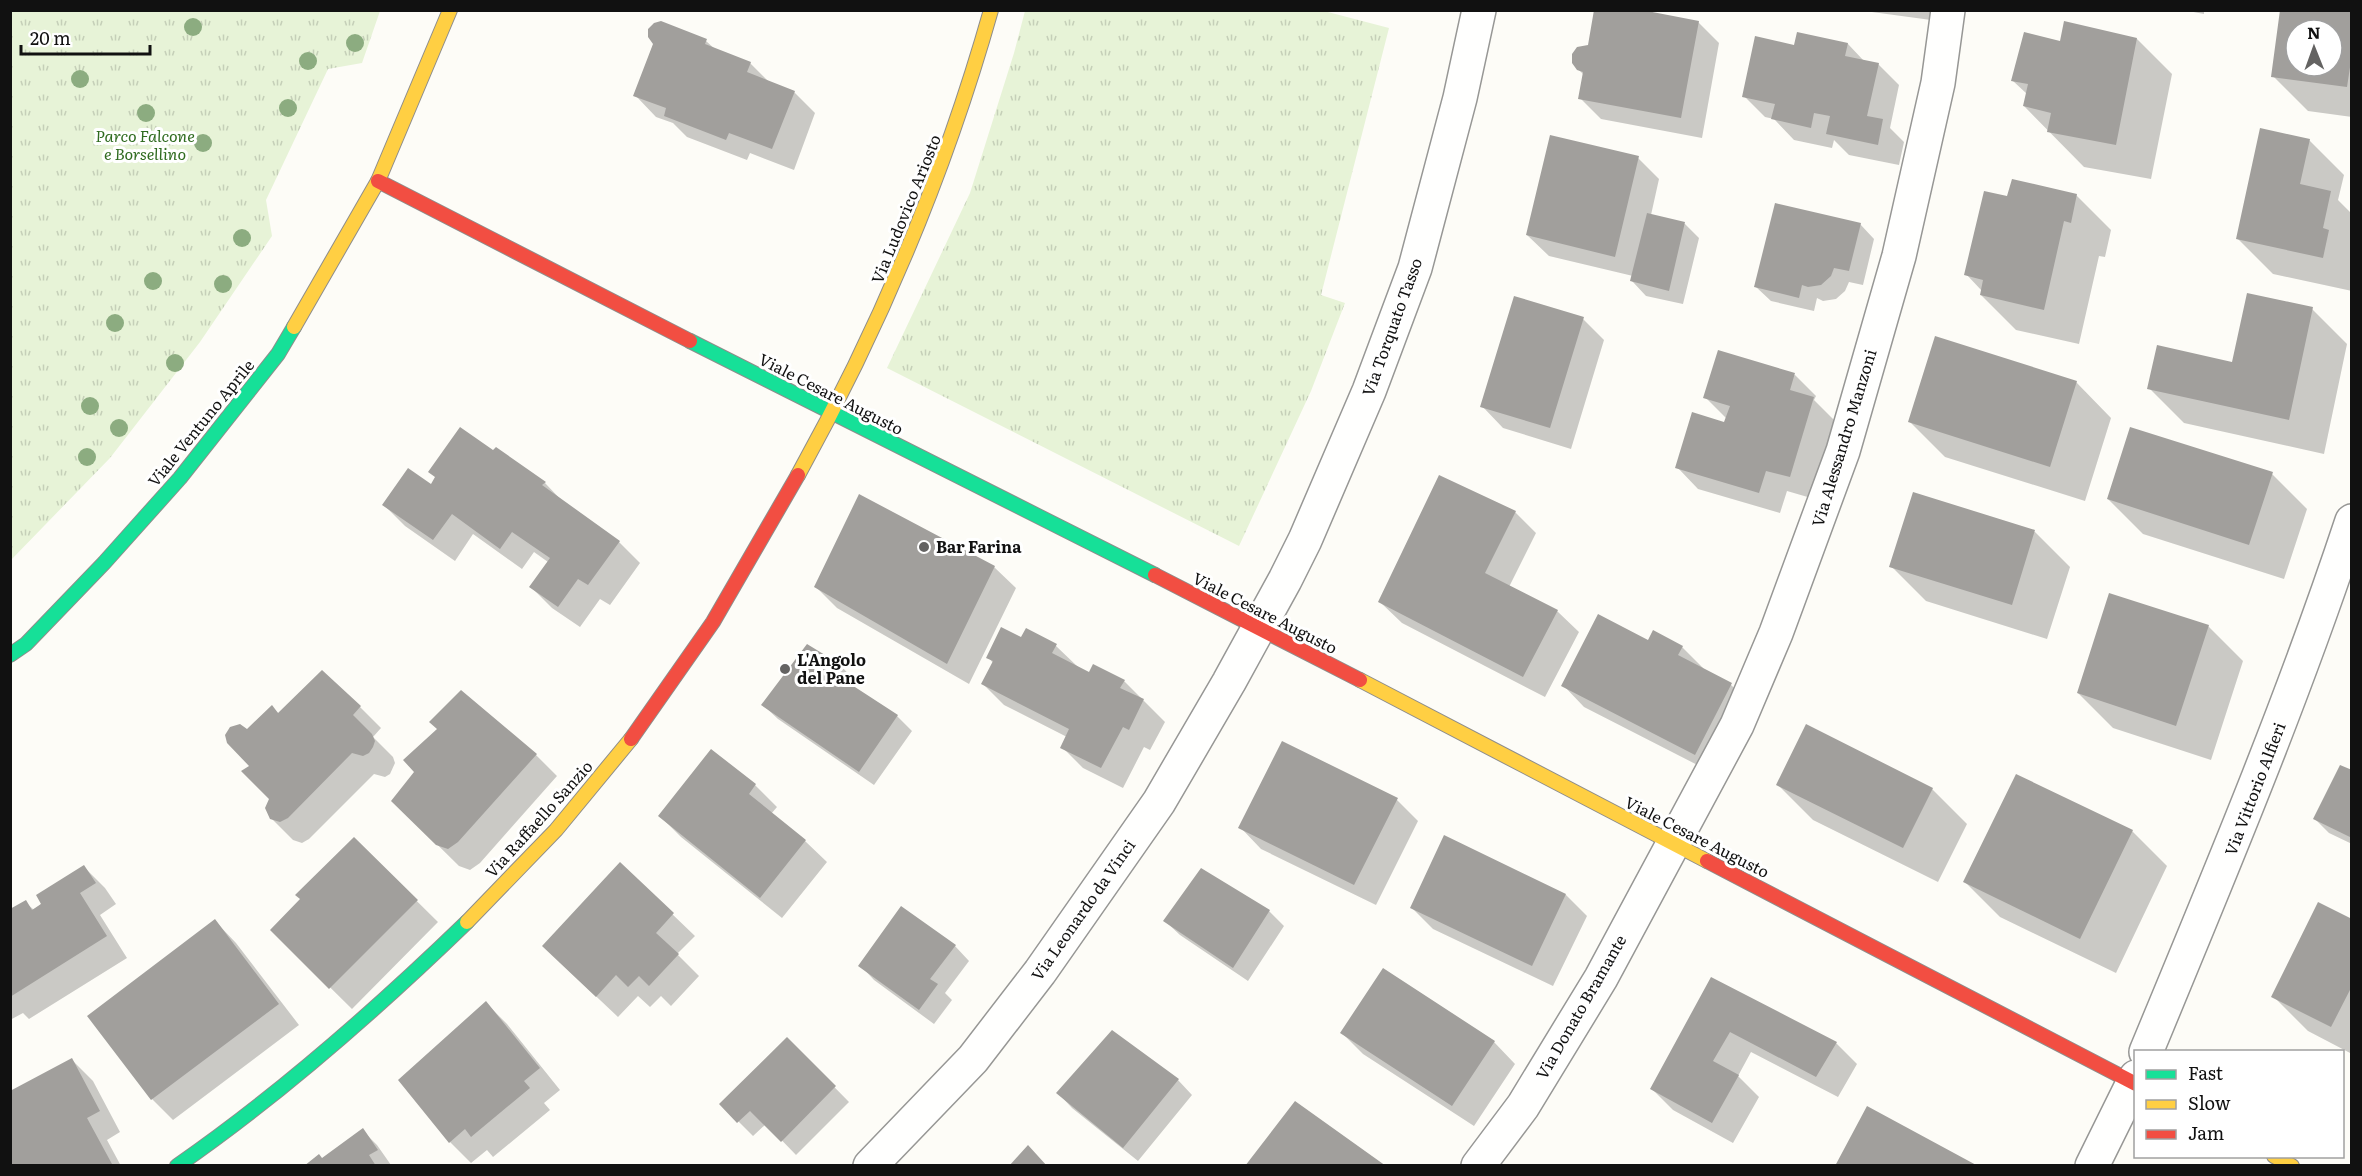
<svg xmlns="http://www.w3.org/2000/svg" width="2362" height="1176" font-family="Literata,serif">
  <defs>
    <pattern id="grass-tufts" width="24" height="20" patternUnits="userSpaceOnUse" patternTransform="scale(1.5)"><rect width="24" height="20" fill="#e7f3d7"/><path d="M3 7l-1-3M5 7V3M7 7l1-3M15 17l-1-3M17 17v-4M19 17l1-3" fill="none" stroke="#c5cfb8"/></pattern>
  </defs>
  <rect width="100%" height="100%" fill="#fdfcf7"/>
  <path fill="url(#grass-tufts)" d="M11,10L380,11L362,63L328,69L266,200L272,236L200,342L110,458L11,560Z
    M1025,11H1324L1389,28L1321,295L1345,303L1311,391L1239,546L887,368L970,193L1014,53Z"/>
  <path fill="#0003" fill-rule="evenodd" d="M1857,10H1932L1931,20Z
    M2183,10H2204V14Z
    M2282,10H2352V117L2308,111L2273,76ZM2296,30H2332V66H2296Z
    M1698,22L1719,43L1702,138L1601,119L1580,98L1584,75L1578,69Z
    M661,23L706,41L716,50L750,63L770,83L794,92L815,113L794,170L750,153L747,160L687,137L673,123L656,117L635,95Z
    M2137,39L2172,74L2151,179L2084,167L2024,106L2027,94L2013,81L2062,43Z
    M1848,44L1864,61L1878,64L1899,85L1890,128L1904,142L1899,165L1849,155L1834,140L1832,148L1794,140L1774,119L1765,117L1744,96L1795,46Z
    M2309,140L2344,175L2338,200L2352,214V291L2273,274L2238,239Z
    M1638,158L1659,179L1651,215L1685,224L1699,238L1683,304L1646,296L1632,281L1633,276L1549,256L1527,235Z
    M2076,195L2111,230L2105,257L2099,256L2079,344L2016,330L1981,295L1982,291L1966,274L2009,198Z
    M1860,224L1874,239L1863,285L1849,282L1845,291L1836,299L1823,301L1817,298L1814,311L1771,301L1756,287Z
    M2312,309L2347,344L2324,454L2184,423L2149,388L2233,364Z
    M1583,319L1604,340L1571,449L1503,428L1482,406Z
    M1795,375L1816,396L1814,400L1834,420L1811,498L1787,491L1780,513L1698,489L1677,467L1725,424L1727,419L1705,397Z
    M2076,382L2111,418L2085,501L1945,457L1910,422Z
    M2272,474L2307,509L2284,579L2143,534L2108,499Z
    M545,483L565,504L619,542L640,563L610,605L600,599L580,627L552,608L531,587L548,562L534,552L522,569L473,534L455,561L405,526L384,505L431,486Z
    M1914,494L2035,532L2070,567L2047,639L1926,601L1891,566Z
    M1515,512L1536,533L1509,587L1557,611L1579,632L1545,697L1402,623L1380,602Z
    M994,567L1016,588L969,684L837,608L816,587Z
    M2208,626L2243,661L2211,760L2113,728L2078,693Z
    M1021,639L1056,646L1078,667L1090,674L1124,681L1165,722L1150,750L1144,747L1123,788L1083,768L1062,747L1067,737L1004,705L983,684L993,663L988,657Z
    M1648,642L1682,647L1703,668L1702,670L1731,685L1753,706L1717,775L1584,707L1563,685Z
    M842,667L856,682L853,688L897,716L912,731L874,785L778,719L763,705Z
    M461,692L536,755L557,776L480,863L470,870L459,866L393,801L416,772Z
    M272,707L279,714L360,707L381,728L373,737L393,757L395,763L390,774L385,777L374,774L309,839L302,843L293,840L271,818V799L252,766L247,731Z
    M712,751L755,785L777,807L771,814L805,841L827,862L782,918L681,837L660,816Z
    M2352,772V844L2329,833L2315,819Z
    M1778,785L1932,789L1967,824L1938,882L1813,820Z
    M1397,800L1418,821L1376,905L1261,849L1240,827Z
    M2132,831L2167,866L2116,973L2000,917L1965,882Z
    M354,839L438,922L352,1009L272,930L302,899Z
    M620,864L695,936L677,954L699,976L671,1006L661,996L650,1007L638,996L618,1017L565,967Z
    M84,867L105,888L116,904L100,915L127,958L29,1019L23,1013L10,1020V910L25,902L34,910Z
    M1566,895L1587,916L1553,986L1433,929L1412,908Z
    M1269,911L1284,926L1248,981L1180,935L1165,921Z
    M215,921L236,943L299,1025L173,1120L152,1099Z
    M2352,921V1054L2308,1031L2273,996Z
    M955,946L969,961L945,993L952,1000L934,1024L874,980L860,965Z
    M1384,970L1494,1042L1515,1064L1474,1126L1363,1054L1342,1033Z
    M1712,979L1836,1043L1857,1064L1838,1097L1751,1052L1738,1076L1759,1097L1733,1143L1673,1110L1652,1089Z
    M486,1003L507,1024L560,1090L544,1103L550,1110L493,1157L487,1150L471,1163L450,1142Z
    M787,1039L849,1102L796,1155L766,1124L753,1136L721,1104Z
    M72,1060L93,1081L120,1132L107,1140L121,1166H10Z
    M1178,1080L1192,1095L1138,1161L1072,1108L1058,1093Z
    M362,1130L377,1145L391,1165L307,1166L322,1159Z"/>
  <path fill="#a19f9c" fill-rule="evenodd" d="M1594,10H1642L1699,21L1681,118L1578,99L1583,72L1577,70L1572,63V54L1577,47L1588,45Z
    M2280,10H2352V54L2347,87L2271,77ZM2296,30H2332V66H2296Z
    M661,21L707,39L705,44L751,62L747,72L795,91L772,149L729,133L726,140L664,116L666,108L633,96L653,44L648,37V29L654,23Z
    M2064,21L2137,38L2116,145L2047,132L2051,113L2023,106L2028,84L2011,81L2024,32L2060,41Z
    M1797,32L1848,43L1845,56L1879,63L1867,116L1883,119L1878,145L1826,134L1830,116L1814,113L1811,128L1771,119L1775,104L1742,97L1755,36L1794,45Z
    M2260,128L2310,139L2300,184L2331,191L2323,228L2329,230L2323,258L2236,239Z
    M1550,135L1639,156L1615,257L1526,235Z
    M2012,179L2077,194L2071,223L2064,221L2044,310L1980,295L1983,280L1964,275L1984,191L2007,196Z
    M1775,203L1861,223L1849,271L1834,268L1831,276L1821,285L1808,287L1802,285L1799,298L1754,287Z
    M1647,213L1685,222L1669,291L1630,281Z
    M2247,293L2313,307L2289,420L2147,389L2157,345L2232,362Z
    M1514,296L1584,317L1550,428L1480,407Z
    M1935,336L2077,381L2050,467L1908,422Z
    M1718,350L1795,373L1790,390L1814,397L1790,477L1766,471L1759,493L1675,468L1692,412L1724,422L1730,406L1703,398Z
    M460,427L493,450L496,447L546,482L542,485L620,541L588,585L578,579L558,607L529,587L550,558L512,532L500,549L452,514L433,540L382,505L408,468L431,484L435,477L428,472Z
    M2130,427L2273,472L2249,545L2107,499Z
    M1439,475L1516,511L1485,573L1558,610L1523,677L1378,602Z
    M1913,492L2035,530L2012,605L1889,567Z
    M859,494L995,566L947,664L814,587Z
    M2109,593L2209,625L2176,726L2077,693Z
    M1598,614L1648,640L1653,630L1683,646L1678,655L1732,683L1695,755L1561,686Z
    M1001,627L1021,637L1026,628L1057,644L1052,653L1089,672L1093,664L1125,680L1120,688L1144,699L1129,730L1123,727L1101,768L1060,748L1069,729L981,684L993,661L986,658Z
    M807,644L843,666L838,676L898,715L859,772L761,705Z
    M322,670L361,706L353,715L372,734L375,741L373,747L369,753L363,756L352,753L288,818L280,822L270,819L265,808L269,799L241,771L249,766L227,743L225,735L230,727L240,724L247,729L272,705L278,713Z
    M461,690L537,754L458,842L448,849L436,845L391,801L414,772L403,760L437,729L429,722Z
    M1806,724L1933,788L1903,848L1776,785Z
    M1282,741L1398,798L1354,885L1238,828Z
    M711,749L756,784L749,794L806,840L760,898L658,816Z
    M2340,765L2352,770V838L2313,819Z
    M2016,774L2133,830L2080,939L1963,882Z
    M1444,835L1566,894L1532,966L1410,908Z
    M354,837L418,900L329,989L270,930L300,899L295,895Z
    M620,862L674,913L656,933L679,954L649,986L639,976L628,987L616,975L596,997L542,946Z
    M84,865L96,883L80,893L107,936L10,997V909L26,900L32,910L41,904L36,895Z
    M1201,868L1270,910L1233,968L1163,921Z
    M2318,902L2352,919V986L2331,1027L2271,997Z
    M901,906L956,945L930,979L938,984L919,1010L858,966Z
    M215,919L279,1004L151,1100L87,1016Z
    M1383,968L1495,1041L1452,1106L1340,1033Z
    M1711,977L1837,1042L1816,1077L1730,1032L1713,1061L1739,1075L1712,1123L1650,1089Z
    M486,1001L540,1068L524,1081L530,1088L471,1137L465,1129L449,1143L398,1080Z
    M1112,1030L1179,1079L1123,1148L1056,1093Z
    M787,1037L836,1086L781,1142L750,1111L737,1123L719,1104Z
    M72,1058L100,1111L87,1118L112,1164L10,1166V1091Z
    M1295,1101L1386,1166H1245Z
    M1867,1106L1978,1166H1835Z
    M363,1128L378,1150L369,1155L376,1166H304L319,1154L322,1158Z
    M1028,1145L1047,1166H1009Z"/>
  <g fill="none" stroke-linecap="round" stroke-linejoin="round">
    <g stroke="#979795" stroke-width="36">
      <path id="street" d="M2146,1052C2219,876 2292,702 2352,521
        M870,1166L973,1059L1040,972L1159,802L1229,682L1285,580L1305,540L1369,391L1415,268L1460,98L1479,10
        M1478,1166L1523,1106L1601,978L1737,725L1776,633L1843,451L1899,256L1938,83L1948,10
        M2092,1166L2136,1077"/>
    </g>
    <g stroke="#8e8d8b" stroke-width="16">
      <path id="fast" d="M690,341L1155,575
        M10,655L26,644L104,563L180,478L278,354L294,327
        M177,1166C281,1094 376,1010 467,922"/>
    </g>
    <g stroke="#8e8d8b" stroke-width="16">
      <path id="slow" d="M294,327L378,181L450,10
        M798,475C880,327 945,173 991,10
        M1360,680L1707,861
        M467,922L556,830L631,739
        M2274,1156L2292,1166"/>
    </g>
    <g stroke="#8e8d8b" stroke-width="16">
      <path id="jam" d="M378,181L690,341
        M1155,575L1360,680
        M631,739L713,622L798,475
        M1707,861L2136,1084"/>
    </g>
    <use href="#street" stroke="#fffffe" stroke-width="33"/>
    <use href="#fast" stroke="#16e098" stroke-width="14"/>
    <use href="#slow" stroke="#ffcf43" stroke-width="14"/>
    <use href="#jam" stroke="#f24e42" stroke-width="14"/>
  </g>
  <g fill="#8cac80">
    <circle cx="193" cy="27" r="9"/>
    <circle cx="355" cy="43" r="9"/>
    <circle cx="308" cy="61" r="9"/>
    <circle cx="80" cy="79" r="9"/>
    <circle cx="288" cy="108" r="9"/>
    <circle cx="146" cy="113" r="9"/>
    <circle cx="203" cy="143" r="9"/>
    <circle cx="242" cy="238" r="9"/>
    <circle cx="153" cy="281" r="9"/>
    <circle cx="223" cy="284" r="9"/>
    <circle cx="115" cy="323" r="9"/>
    <circle cx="175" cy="363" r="9"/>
    <circle cx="90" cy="406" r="9"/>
    <circle cx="119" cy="428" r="9"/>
    <circle cx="87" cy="457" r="9"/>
  </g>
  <g fill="#646362" stroke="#fff" stroke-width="2">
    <circle cx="924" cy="547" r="6"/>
    <circle cx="785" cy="669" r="6"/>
  </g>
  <g text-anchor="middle" stroke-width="6" stroke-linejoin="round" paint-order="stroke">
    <g font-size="16" font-style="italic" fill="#2f6b1f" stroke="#fff">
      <text x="145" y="142">Parco Falcone<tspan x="145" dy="18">e Borsellino</tspan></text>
    </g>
    <g font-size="16" fill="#111" stroke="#fff">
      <text transform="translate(906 209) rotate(-68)" y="6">Via Ludovico Ariosto</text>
      <text transform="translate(1392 327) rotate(-70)" y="6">Via Torquato Tasso</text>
      <text transform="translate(831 394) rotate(27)" y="6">Viale Cesare Augusto</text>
      <text transform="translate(201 423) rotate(-51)" y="6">Viale Ventuno Aprile</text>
      <text transform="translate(1844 438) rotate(-73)" y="6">Via Alessandro Manzoni</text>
      <text transform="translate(1265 613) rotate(27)" y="6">Viale Cesare Augusto</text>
      <text transform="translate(2255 789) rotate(-69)" y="6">Via Vittorio Alfieri</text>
      <text transform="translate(539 819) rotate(-48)" y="6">Via Raffaello Sanzio</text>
      <text transform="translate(1697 837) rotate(27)" y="6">Viale Cesare Augusto</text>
      <text transform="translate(1083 910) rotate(-55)" y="6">Via Leonardo da Vinci</text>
      <text transform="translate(1581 1007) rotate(-60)" y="6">Via Donato Bramante</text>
    </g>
    <g font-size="16" font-weight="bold" fill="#111" stroke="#fff" text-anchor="start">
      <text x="936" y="553">Bar Farina</text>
      <text x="797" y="666">L'Angolo<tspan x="797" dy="18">del Pane</tspan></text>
    </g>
  </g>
  <rect width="2362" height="1176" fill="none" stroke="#111111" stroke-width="24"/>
  <rect x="2134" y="1050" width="210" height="108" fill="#ffffff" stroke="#a0a0a0" stroke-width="1.5"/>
  <rect x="2146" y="1070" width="30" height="9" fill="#16e098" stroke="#a0a0a0" stroke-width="1.5"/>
  <text x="2188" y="1080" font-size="18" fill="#111111">Fast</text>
  <rect x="2146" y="1100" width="30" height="9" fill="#ffcf43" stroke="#a0a0a0" stroke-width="1.5"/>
  <text x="2188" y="1110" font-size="18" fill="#111111">Slow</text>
  <rect x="2146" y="1130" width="30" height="9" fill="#f24e42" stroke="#a0a0a0" stroke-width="1.5"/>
  <text x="2188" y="1140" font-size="18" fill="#111111">Jam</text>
  <g transform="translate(2314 48) rotate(359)"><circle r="28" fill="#ffffff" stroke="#a0a0a0" stroke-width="1.5"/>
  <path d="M0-4.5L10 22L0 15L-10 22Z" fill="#646362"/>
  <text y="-9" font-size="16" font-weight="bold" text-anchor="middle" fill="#111111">N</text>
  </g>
  <path d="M21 45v9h129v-9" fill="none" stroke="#111111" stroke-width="3"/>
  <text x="30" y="45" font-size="18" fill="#111111" stroke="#ffffff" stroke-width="4.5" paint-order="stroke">20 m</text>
</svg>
